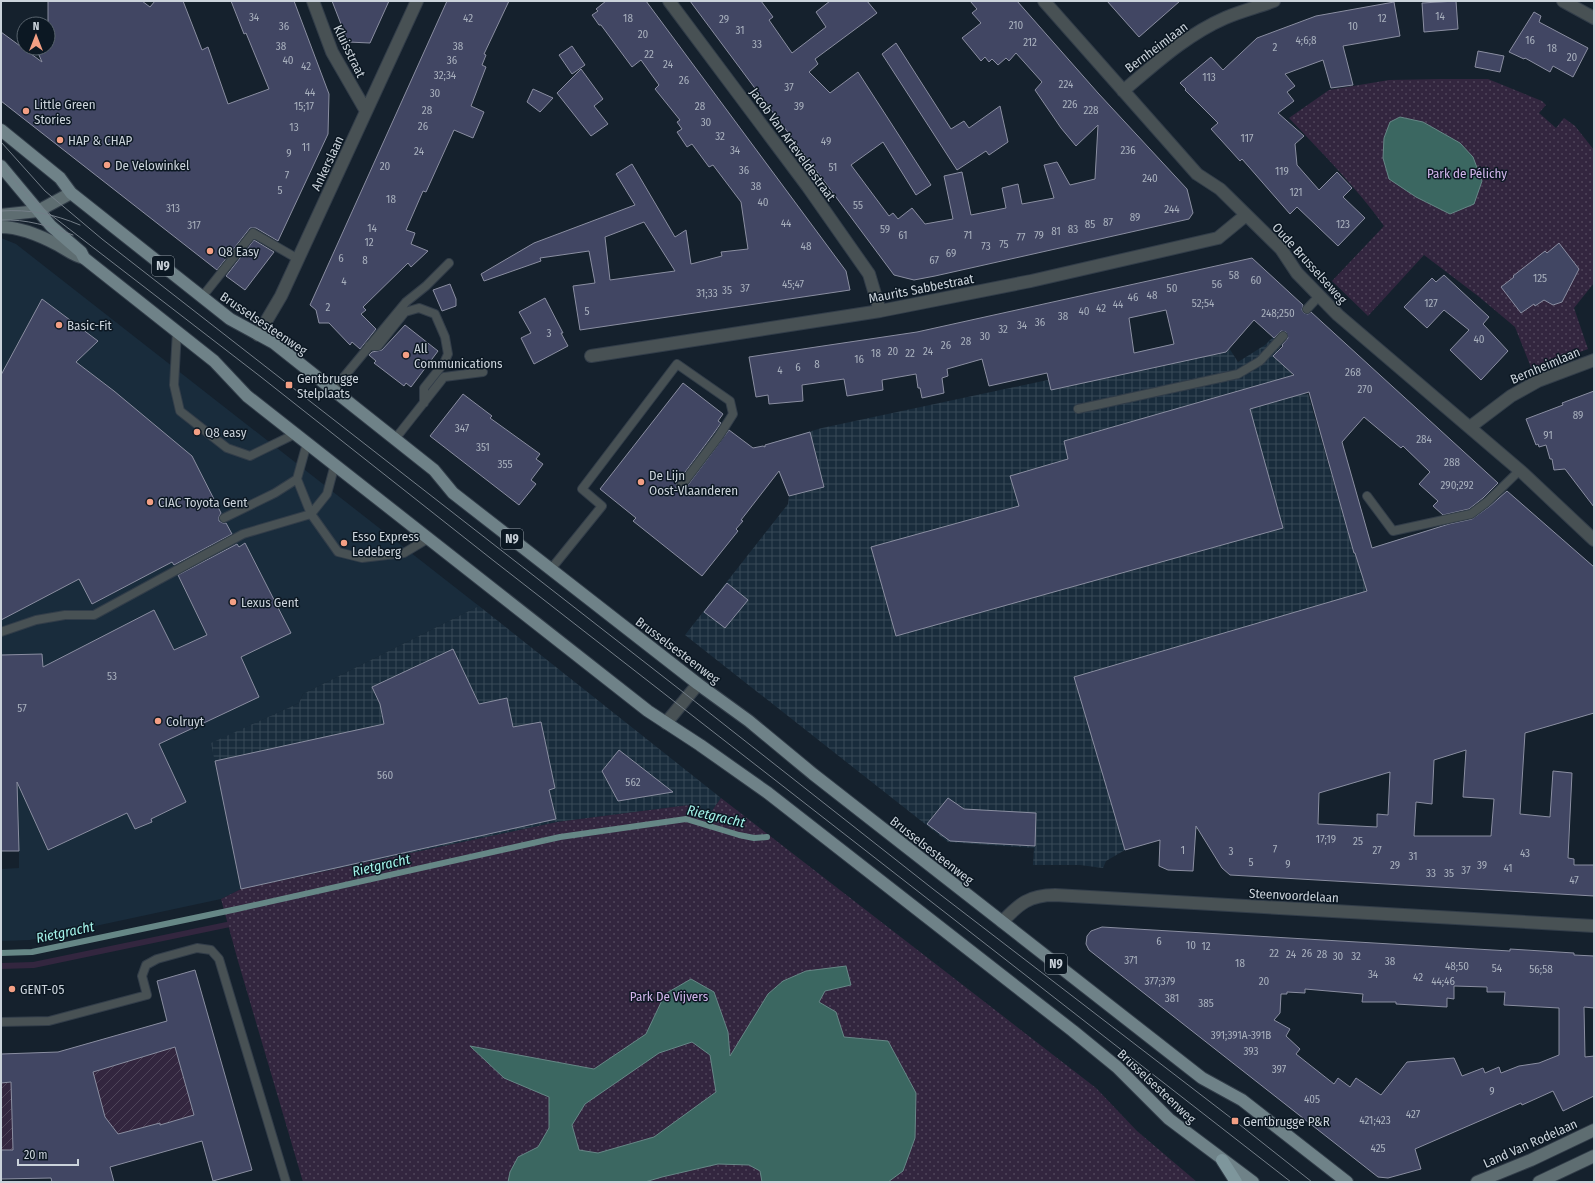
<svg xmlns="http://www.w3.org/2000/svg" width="1595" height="1183" font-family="'Fira Sans Condensed',sans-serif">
  <defs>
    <pattern id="industrial-grid" width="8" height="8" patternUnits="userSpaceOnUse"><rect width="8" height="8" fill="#192c3c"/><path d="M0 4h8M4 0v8" fill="none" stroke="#394a58"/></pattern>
    <pattern id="park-dots" width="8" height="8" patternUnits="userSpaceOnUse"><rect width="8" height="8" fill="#33263f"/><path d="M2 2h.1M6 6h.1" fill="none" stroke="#4f455a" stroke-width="1.8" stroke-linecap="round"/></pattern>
    <pattern id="garden-furrows" width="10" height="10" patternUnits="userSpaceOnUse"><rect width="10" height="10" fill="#33263f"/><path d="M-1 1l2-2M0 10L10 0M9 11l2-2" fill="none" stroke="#4f455a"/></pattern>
  </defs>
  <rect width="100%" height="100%" fill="#15212d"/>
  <path fill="#192c3c" d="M1,238L16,244L479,606L303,694L299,703L212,743L241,889L221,899L30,940L1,941V869L19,868V851H1Z"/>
  <path fill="url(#industrial-grid)" d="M1278,332L1287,339L1273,356L1292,373L1291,377L1300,386L1302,394H1308L1354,553L1470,518L1493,506L1511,494L1594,567V713L1125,850L1106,861L1103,868L1080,865H1033L1034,848L948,842L685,635L788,504L789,496L767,444L822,428L1048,380L1047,371L1220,334L1238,362L1265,345Z
    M479,606L721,798L711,812L689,805L557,822L241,889L211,743L299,703L303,694Z"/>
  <path fill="#33263f" d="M236,920L235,926L34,968L1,969V963L33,962Z"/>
  <path fill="url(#park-dots)" d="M1441,79H1488L1542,101L1546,105L1539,113L1556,128L1564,118L1575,126L1594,150V283L1574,308L1588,349L1532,370L1515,327L1478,296L1424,255L1368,316L1332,281L1384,226C1356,187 1322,153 1289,118L1329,90L1389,80Z
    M721,798L1096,1088L1137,1131L1197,1182H303L238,961L221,899L241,889L557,822L689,805L711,812Z"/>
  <path fill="url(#garden-furrows)" d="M175,1047L194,1115L160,1125V1123L118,1134L105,1117L93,1072Z
    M22,1082L11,1103L15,1150H1V1083Z"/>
  <path fill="#3b6761" stroke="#668786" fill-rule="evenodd" d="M1400,117L1423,122L1460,143L1473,157L1482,181L1474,204L1450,214L1416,197L1389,179L1383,158L1384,138L1390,122Z
    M846,966L851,985L825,991L819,1002L836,1012L844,1037L888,1041L916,1093L915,1138L903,1171L888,1182H762L760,1171L749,1165L718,1164L662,1177L645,1182H508L510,1172L518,1157L538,1147L549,1128V1097L504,1078L470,1046L594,1069L646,1034L665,994L691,979L714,992L728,1032L730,1056L768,994L783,981L806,971ZM692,1042L710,1055L716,1092L654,1137L598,1153L579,1150L572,1125L585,1104L659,1053Z"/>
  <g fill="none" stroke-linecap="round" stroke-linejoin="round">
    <path stroke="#668786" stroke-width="6" d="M1,953L32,952L237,909L560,837L686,819L739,835L754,838L767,837"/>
  </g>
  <path fill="#414663" stroke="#8a8ea1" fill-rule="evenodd" d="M48,1H142L150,7L155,1H183L202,50L208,47L228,104L269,89L246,33L244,34L231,1H294L329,94L328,134L278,241L256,228H250L217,270L1,101V32L42,62L36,48H48Z
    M332,1H389L370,43L348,42Z
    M447,1H509L484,54L486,55L482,65L486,67L471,106L484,112L473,138L454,130L426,192L423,191L406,230L415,233L411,244L428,251L411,267L408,263L363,307L366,310L361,314L376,329L360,349L352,342L350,345L329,323H319L316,310L310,305Z
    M606,1H646L846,271L850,290L580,330L573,286L595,283L589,251L540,258L541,261L484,281L481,274L534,243L635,205L616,174L632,164L675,237L686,230L691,264L722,256L721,252L748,249L741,202L713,165L709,167L692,144L687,147L677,132L682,129L677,122L680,120L655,89L659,85L641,60L632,67L601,25H599L592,15L598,11L596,9ZM644,222L675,271L610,280L605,237Z
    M690,1H761L773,17L769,20L792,53L826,27L816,12L830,1H867L877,13L815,59L818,64L809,72L830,93L858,72L931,185L916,195L883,142L851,165L889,216L893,213L898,219L912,208L925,224L953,219L944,176L962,172L971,215L1006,208L1002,188L1018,184L1022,204L1054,198L1044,165L1057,162L1070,185L1095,179L1098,125L1076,146L1061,128L1035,90L1042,82L1016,53L1009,61L1006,58L998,65L992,59L989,62L985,57L981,61L962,38L981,23L972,13L977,9L970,1H1017L1098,93L1187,189L1193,213L1189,219L935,276L914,280L894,275Z
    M1107,1H1180L1139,37Z
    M1456,1L1458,29L1424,32L1422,3Z
    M1394,2L1400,36L1343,46L1353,85L1331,88L1323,60L1285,74L1295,86L1287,92L1294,101L1278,113L1304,136L1295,144L1297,165L1319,190L1337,172L1352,188L1343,197L1365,218L1338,246L1297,207L1290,214L1242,159L1240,161L1211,129L1218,123L1185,90L1186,89L1180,83L1211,57L1223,70L1257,38L1316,16Z
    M1534,12L1541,16L1539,22L1588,48L1573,77L1553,66L1550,72L1525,58L1524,59L1509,52Z
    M896,43L951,129L964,121L969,128L1000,106L1008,142L989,155L986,151L957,170L882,54Z
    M572,46L585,65L572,74L559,55Z
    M1478,51L1504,56L1500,72L1475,67Z
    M581,69L603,99L594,106L608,124L591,136L557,93Z
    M533,89L553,98L540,112L527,102Z
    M254,240L274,252L245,290L226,276Z
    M1559,243L1579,269L1562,302L1553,305L1544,300L1535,306L1534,304L1521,313L1501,287L1514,277L1513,276L1545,251L1547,253Z
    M1252,258L1303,305L1302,310L1304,313L1308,314L1311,312L1498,483L1483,498L1469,509L1443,515L1433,506L1438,501L1419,484L1430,472L1403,446L1401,448L1364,417L1342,442L1372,548L1449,524L1472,519L1490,506L1507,491L1594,567V713L1525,733L1520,814L1550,817L1553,771L1572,773L1568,858L1574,859V865H1594V896L1230,875L1222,868L1196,826L1193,871L1168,870L1159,866L1160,840L1125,850L1074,677L1367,591L1355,553H1354L1309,392L1250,409L1283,528L896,636L871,547L1019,506L1010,476L1068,459L1064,441L1294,375L1273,356L1283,346L1282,345L1288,338L1286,332L1281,331L1274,338L1254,320L1226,352L1051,390L1047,373L989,386L982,359L947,369L948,376L942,378L944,393L922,398L920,388H918L916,374L882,380L883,390L847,396L844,379L802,385L803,401L769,404L768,395L756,397L749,357L917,332ZM1166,310L1174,344L1134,353L1129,318ZM1466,750L1463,797L1494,799L1491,836H1414L1416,802L1432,804L1434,760ZM1390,772L1388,815L1377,814V827L1318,824L1319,793Z
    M1444,275L1489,317L1483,324L1508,351L1481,380L1450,350L1469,330L1444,310L1427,328L1404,307L1432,278L1436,282Z
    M450,284L456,299V306L442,311L433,290Z
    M545,298L563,333H561L568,346L534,364L521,338L531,333L519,312Z
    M42,299L98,341L76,362L114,391L192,456L221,513L219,517V521L223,523H226L232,534L174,565L172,562L92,604L79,579L1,620V375Z
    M405,325L438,351L411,387L406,383L404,386L374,363L376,361L369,355L372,352L382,350Z
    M683,383L723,414L718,421L721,423L714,433L677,483L676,488L678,491H683L685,489L729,430L753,448L763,446L765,447V445L810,432L824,487L789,496L779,471L741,520L743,521L736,529L738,531L702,576L633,521L636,518L600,489Z
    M1594,391V507L1565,469L1554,470L1552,459H1550L1546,445L1539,447L1538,444L1536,445L1526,419L1563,405L1562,403Z
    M463,394L492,416L490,418L540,454L536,459L543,464L531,480L536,484L519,505L430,436Z
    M245,543L291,633L241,657L259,697L159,744L186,802L151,819L152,822L135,829L127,813L48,850L17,782L19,851H1V655L42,654L43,667L154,610L174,650L207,635L178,575L237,544L239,547Z
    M727,583L748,600L725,628L704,612Z
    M453,649L479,704L507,698L513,727L541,722L555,788L549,790L556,819L241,889L215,761L384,724L380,704L372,687Z
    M619,750L673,792L618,801L602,771Z
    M948,798L964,809L1036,813L1035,846L950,841L927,824Z
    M1102,927L1510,951V949L1574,953V955L1594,956V1008L1584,1007L1585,1057L1594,1056V1096L1563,1111L1553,1091L1522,1105L1521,1103L1415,1149L1421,1169L1388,1178L1378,1177L1089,950L1086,944L1087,936L1091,931ZM1454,986L1487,987V992H1505L1504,1005L1559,1008V1055L1539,1063L1519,1066L1501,1073L1499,1067L1485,1073L1483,1068L1462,1076L1454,1058L1407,1062L1381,1095L1356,1078L1350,1087L1338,1078L1334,1084L1296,1054L1300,1049L1286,1036L1290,1029L1274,1020L1280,1013L1281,994H1287V992L1305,993V989L1363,994L1362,1002H1396V1004L1447,1007V998L1454,999Z
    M195,970L252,1170L213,1181L202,1141L110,1167L114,1182H52L51,1178L1,1179V1150H13L11,1082L1,1083V1054L58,1052L167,1021L157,981ZM175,1047L194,1115L160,1125V1123L118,1134L105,1117L93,1072Z"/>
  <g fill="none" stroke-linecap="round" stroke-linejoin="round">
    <g stroke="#323d49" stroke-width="10">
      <path id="lane" d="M202,297L253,233L298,259
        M1307,309L1319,296
        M177,331L174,385L180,411L227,448L250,456L295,434
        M369,346H378L405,312L419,308L435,314L445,337L448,354L444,363L424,388V403
        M333,390L406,302L426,286L449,263
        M1078,409L1238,374L1260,361L1283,336
        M395,439L444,377L483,372
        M335,464L327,494L311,514L338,552L362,558L404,553L429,538
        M1367,496L1393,531L1471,514L1487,502L1520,470
        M224,518L275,493L297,479
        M551,569L602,506L582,489L677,364L730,401L733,414L719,436L681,486
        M1,632L36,620L65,615H94L243,534L311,514L297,479L307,443
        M1,1022L49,1021L147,995L142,976L146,965L157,959L197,948L211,950L219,959L286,1182"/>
    </g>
    <g stroke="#323d49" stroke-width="14">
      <path id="street" d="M313,1L332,52L366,111
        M669,1L808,187L869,274L880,311
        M1044,1L1197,174L1220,189L1281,249L1297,273L1338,315L1524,474L1594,540
        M1563,1L1594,18
        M1123,91C1155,64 1186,35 1225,18C1241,11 1258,7 1274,1
        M258,335L281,296L417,1
        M591,356L880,311L1031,281L1218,238L1246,215
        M1470,427L1511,396L1538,381L1594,360
        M666,723L698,684
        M1002,922C1019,904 1029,895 1055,895L1594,926"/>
    </g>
    <g stroke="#323d49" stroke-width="14">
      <path id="secondary" d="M1,215L38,211L71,193
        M1,227C21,227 41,236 58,245C67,250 74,256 84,258
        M1477,1182L1531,1160L1594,1130
        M1539,1182L1594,1156"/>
    </g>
    <g stroke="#323d49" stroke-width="14">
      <path id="primary" d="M1,130L60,178L71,193L230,319L274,343L434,470L453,493L698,684L749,721L813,774L1202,1078L1242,1100L1347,1182
        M1,166L51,226L81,252L84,258L214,361L247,396L648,711L700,745L768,793L1073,1031L1117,1067L1169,1119L1253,1182"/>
    </g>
    <g stroke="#323d49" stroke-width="14">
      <path id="highway" d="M1222,1160L1236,1182"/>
    </g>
    <use href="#lane" stroke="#485154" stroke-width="8"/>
    <use href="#street" stroke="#485154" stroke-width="12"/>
    <use href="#secondary" stroke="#5e6d71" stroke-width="12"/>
    <use href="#primary" stroke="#6f8288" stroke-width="12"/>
    <use href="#highway" stroke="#7e969c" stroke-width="12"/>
    <path stroke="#747e88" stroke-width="1" d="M1,142L45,191L102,239L688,696L933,889L1235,1121L1312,1182
      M1,163C15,183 32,199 51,215L261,377L494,561L1291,1182
      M1,211C29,209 54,214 80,225
      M1,220C27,219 49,226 73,235"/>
  </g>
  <g fill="#f39f84" stroke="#0c1823" stroke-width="1.5">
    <circle cx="26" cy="111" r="4"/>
    <circle cx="60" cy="140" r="4"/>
    <circle cx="107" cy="165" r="4"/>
    <circle cx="210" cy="251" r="4"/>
    <circle cx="59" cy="325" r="4"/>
    <circle cx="406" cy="355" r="4"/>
    <rect x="285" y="381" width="8" height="8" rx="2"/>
    <circle cx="197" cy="432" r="4"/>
    <circle cx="641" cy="482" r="4"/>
    <circle cx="150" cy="502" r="4"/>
    <circle cx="344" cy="543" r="4"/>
    <circle cx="233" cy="602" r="4"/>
    <circle cx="158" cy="721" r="4"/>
    <circle cx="12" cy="989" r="4"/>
    <rect x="1231" y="1117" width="8" height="8" rx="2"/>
  </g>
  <g text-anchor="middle" stroke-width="3" stroke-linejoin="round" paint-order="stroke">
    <g font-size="11" fill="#a8b0bd">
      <text x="1440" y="20">14</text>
      <text x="254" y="21">34</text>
      <text x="468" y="22">42</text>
      <text x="628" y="22">18</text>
      <text x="1382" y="22">12</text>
      <text x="724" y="23">29</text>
      <text x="1016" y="29">210</text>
      <text x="284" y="30">36</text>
      <text x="1353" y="30">10</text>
      <text x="740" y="34">31</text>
      <text x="643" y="38">20</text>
      <text x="1306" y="44">4;6;8</text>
      <text x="1530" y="44">16</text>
      <text x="1030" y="46">212</text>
      <text x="757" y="48">33</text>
      <text x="281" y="50">38</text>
      <text x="458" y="50">38</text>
      <text x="1275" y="51">2</text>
      <text x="1552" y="52">18</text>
      <text x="649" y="58">22</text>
      <text x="1572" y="61">20</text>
      <text x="288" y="64">40</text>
      <text x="452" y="64">36</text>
      <text x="668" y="68">24</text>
      <text x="306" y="70">42</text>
      <text x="445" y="79">32;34</text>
      <text x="1209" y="81">113</text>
      <text x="684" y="84">26</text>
      <text x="1066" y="88">224</text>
      <text x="789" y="91">37</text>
      <text x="310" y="96">44</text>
      <text x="435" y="97">30</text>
      <text x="1070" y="108">226</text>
      <text x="304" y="110">15;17</text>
      <text x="700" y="110">28</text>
      <text x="799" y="110">39</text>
      <text x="427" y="114">28</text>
      <text x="1091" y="114">228</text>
      <text x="706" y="126">30</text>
      <text x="423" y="130">26</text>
      <text x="294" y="131">13</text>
      <text x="720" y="140">32</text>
      <text x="1247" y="142">117</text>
      <text x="826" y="145">49</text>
      <text x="306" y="151">11</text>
      <text x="735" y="154">34</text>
      <text x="1128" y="154">236</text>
      <text x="419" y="155">24</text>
      <text x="289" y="157">9</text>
      <text x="385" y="170">20</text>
      <text x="833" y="171">51</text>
      <text x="744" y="174">36</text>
      <text x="1282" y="175">119</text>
      <text x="287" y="179">7</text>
      <text x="1150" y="182">240</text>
      <text x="756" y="190">38</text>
      <text x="280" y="194">5</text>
      <text x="1296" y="196">121</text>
      <text x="391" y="203">18</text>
      <text x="763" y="206">40</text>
      <text x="858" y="209">55</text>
      <text x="173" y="212">313</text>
      <text x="1172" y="213">244</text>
      <text x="1135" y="221">89</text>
      <text x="1108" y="226">87</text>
      <text x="786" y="227">44</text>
      <text x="1090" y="228">85</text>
      <text x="1343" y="228">123</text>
      <text x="194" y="229">317</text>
      <text x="372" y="232">14</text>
      <text x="885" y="233">59</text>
      <text x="1073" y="233">83</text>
      <text x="1056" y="235">81</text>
      <text x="903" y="239">61</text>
      <text x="968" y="239">71</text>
      <text x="1039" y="239">79</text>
      <text x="1021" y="241">77</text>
      <text x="369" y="246">12</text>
      <text x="1004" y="248">75</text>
      <text x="806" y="250">48</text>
      <text x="986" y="250">73</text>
      <text x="951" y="257">69</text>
      <text x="341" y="262">6</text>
      <text x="365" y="264">8</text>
      <text x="934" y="264">67</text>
      <text x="1234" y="279">58</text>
      <text x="1540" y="282">125</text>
      <text x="1256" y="284">60</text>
      <text x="344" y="285">4</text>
      <text x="793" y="288">45;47</text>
      <text x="1217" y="288">56</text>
      <text x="745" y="292">37</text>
      <text x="1172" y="292">50</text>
      <text x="727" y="294">35</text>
      <text x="707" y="297">31;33</text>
      <text x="1152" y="299">48</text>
      <text x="1133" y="301">46</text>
      <text x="1203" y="307">52;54</text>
      <text x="1431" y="307">127</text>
      <text x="1118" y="308">44</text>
      <text x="328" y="311">2</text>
      <text x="1101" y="312">42</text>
      <text x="587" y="315">5</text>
      <text x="1084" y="315">40</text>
      <text x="1278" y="317">248;250</text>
      <text x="1063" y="320">38</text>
      <text x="1040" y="326">36</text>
      <text x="1022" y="329">34</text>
      <text x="1003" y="333">32</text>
      <text x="549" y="337">3</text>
      <text x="985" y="340">30</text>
      <text x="1479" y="343">40</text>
      <text x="966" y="345">28</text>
      <text x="946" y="349">26</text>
      <text x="893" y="355">20</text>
      <text x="928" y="355">24</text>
      <text x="876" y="357">18</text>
      <text x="910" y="357">22</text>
      <text x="859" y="363">16</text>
      <text x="817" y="368">8</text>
      <text x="798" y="371">6</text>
      <text x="780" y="374">4</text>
      <text x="1353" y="376">268</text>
      <text x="1365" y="393">270</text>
      <text x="1578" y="419">89</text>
      <text x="462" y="432">347</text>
      <text x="1548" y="439">91</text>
      <text x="1424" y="443">284</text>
      <text x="483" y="451">351</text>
      <text x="1452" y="466">288</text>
      <text x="505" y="468">355</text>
      <text x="1457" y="489">290;292</text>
      <text x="112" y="680">53</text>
      <text x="22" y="712">57</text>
      <text x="385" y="779">560</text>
      <text x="633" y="786">562</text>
      <text x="1326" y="843">17;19</text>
      <text x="1358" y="845">25</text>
      <text x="1275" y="853">7</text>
      <text x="1183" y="854">1</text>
      <text x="1377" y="854">27</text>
      <text x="1231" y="855">3</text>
      <text x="1525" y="857">43</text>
      <text x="1413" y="860">31</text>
      <text x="1251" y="866">5</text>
      <text x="1288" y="868">9</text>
      <text x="1395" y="869">29</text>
      <text x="1482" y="869">39</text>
      <text x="1508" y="872">41</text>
      <text x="1466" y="874">37</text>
      <text x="1431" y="877">33</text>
      <text x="1449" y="877">35</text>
      <text x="1574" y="884">47</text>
      <text x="1159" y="945">6</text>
      <text x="1191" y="949">10</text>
      <text x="1206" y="950">12</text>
      <text x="1274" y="957">22</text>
      <text x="1307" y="957">26</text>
      <text x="1291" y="958">24</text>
      <text x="1322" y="958">28</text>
      <text x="1338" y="960">30</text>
      <text x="1356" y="960">32</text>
      <text x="1131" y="964">371</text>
      <text x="1390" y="965">38</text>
      <text x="1240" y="967">18</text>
      <text x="1457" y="970">48;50</text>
      <text x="1497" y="972">54</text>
      <text x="1541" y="973">56;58</text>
      <text x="1373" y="978">34</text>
      <text x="1418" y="981">42</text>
      <text x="1160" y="985">377;379</text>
      <text x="1264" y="985">20</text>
      <text x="1443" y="985">44;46</text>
      <text x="1172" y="1002">381</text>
      <text x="1206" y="1007">385</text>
      <text x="1241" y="1039">391;391A-391B</text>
      <text x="1251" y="1055">393</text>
      <text x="1279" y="1073">397</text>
      <text x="1492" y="1095">9</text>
      <text x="1312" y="1103">405</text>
      <text x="1413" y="1118">427</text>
      <text x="1375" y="1124">421;423</text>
      <text x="1378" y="1152">425</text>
    </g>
    <g fill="#0c1823" stroke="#929ba4" stroke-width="1">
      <rect x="152" y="256" width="22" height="20" rx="3"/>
      <rect x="501" y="529" width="22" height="20" rx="3"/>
      <rect x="1045" y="954" width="22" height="20" rx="3"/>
    </g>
    <g font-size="12" font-weight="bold" fill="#cbd3db">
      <text x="163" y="270">N9</text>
      <text x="512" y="543">N9</text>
      <text x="1056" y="968">N9</text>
    </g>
    <g font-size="13" fill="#cbd3db" stroke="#0c1823">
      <text transform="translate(1156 47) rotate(-37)" y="5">Bernheimlaan</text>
      <text transform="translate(350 51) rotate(64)" y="5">Kluisstraat</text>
      <text transform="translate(793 144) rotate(54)" y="5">Jacob Van Arteveldestraat</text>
      <text transform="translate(327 163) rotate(-65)" y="5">Ankerslaan</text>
      <text transform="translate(1310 263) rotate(48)" y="5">Oude Brusselseweg</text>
      <text transform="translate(921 288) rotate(-11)" y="5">Maurits Sabbestraat</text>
      <text transform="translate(264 323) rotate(34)" y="5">Brusselsesteenweg</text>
      <text transform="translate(1545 365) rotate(-23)" y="5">Bernheimlaan</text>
      <text transform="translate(678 650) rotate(37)" y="5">Brusselsesteenweg</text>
      <text transform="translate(932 850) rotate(38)" y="5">Brusselsesteenweg</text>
      <text transform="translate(1294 895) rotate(3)" y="5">Steenvoordelaan</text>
      <text transform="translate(1157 1086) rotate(43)" y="5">Brusselsesteenweg</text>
      <text transform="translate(1530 1143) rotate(-24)" y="5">Land Van Rodelaan</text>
    </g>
    <g font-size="13" fill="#cbd3db" stroke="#0c1823" text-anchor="start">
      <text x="34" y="109">Little Green<tspan x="34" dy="15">Stories</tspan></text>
      <text x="68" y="145">HAP &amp; CHAP</text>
      <text x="115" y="170">De Velowinkel</text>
      <text x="218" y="256">Q8 Easy</text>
      <text x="67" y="330">Basic-Fit</text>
      <text x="414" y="353">All<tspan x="414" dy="15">Communications</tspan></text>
      <text x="297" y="383">Gentbrugge<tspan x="297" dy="15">Stelplaats</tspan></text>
      <text x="205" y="437">Q8 easy</text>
      <text x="649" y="480">De Lijn<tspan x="649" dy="15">Oost-Vlaanderen</tspan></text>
      <text x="158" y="507">CIAC Toyota Gent</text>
      <text x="352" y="541">Esso Express<tspan x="352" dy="15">Ledeberg</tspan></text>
      <text x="241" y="607">Lexus Gent</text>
      <text x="166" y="726">Colruyt</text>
      <text x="20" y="994">GENT-05</text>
      <text x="1243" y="1126">Gentbrugge P&amp;R</text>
    </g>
    <g font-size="13" fill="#d1b5eb" stroke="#0c1823">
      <text x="1467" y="178">Park de Pélichy</text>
      <text x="669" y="1001">Park De Vijvers</text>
    </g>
    <g font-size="14" font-style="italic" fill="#a3f3e9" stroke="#0c1823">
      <text transform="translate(716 816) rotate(13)" y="5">Rietgracht</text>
      <text transform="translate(381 865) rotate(-13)" y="5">Rietgracht</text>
      <text transform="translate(65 932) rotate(-12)" y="5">Rietgracht</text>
    </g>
  </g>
  <rect width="1595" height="1183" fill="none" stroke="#cbd3db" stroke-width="4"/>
  <g transform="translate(36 36)"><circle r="19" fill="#0c1823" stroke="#58636d"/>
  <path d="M0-3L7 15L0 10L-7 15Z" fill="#f39f84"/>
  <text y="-6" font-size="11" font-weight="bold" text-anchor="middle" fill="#cbd3db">N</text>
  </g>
  <path d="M18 1159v6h60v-6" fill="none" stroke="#cbd3db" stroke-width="2"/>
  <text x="24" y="1159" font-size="12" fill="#cbd3db" stroke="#0c1823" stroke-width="3" paint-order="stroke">20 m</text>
</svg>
